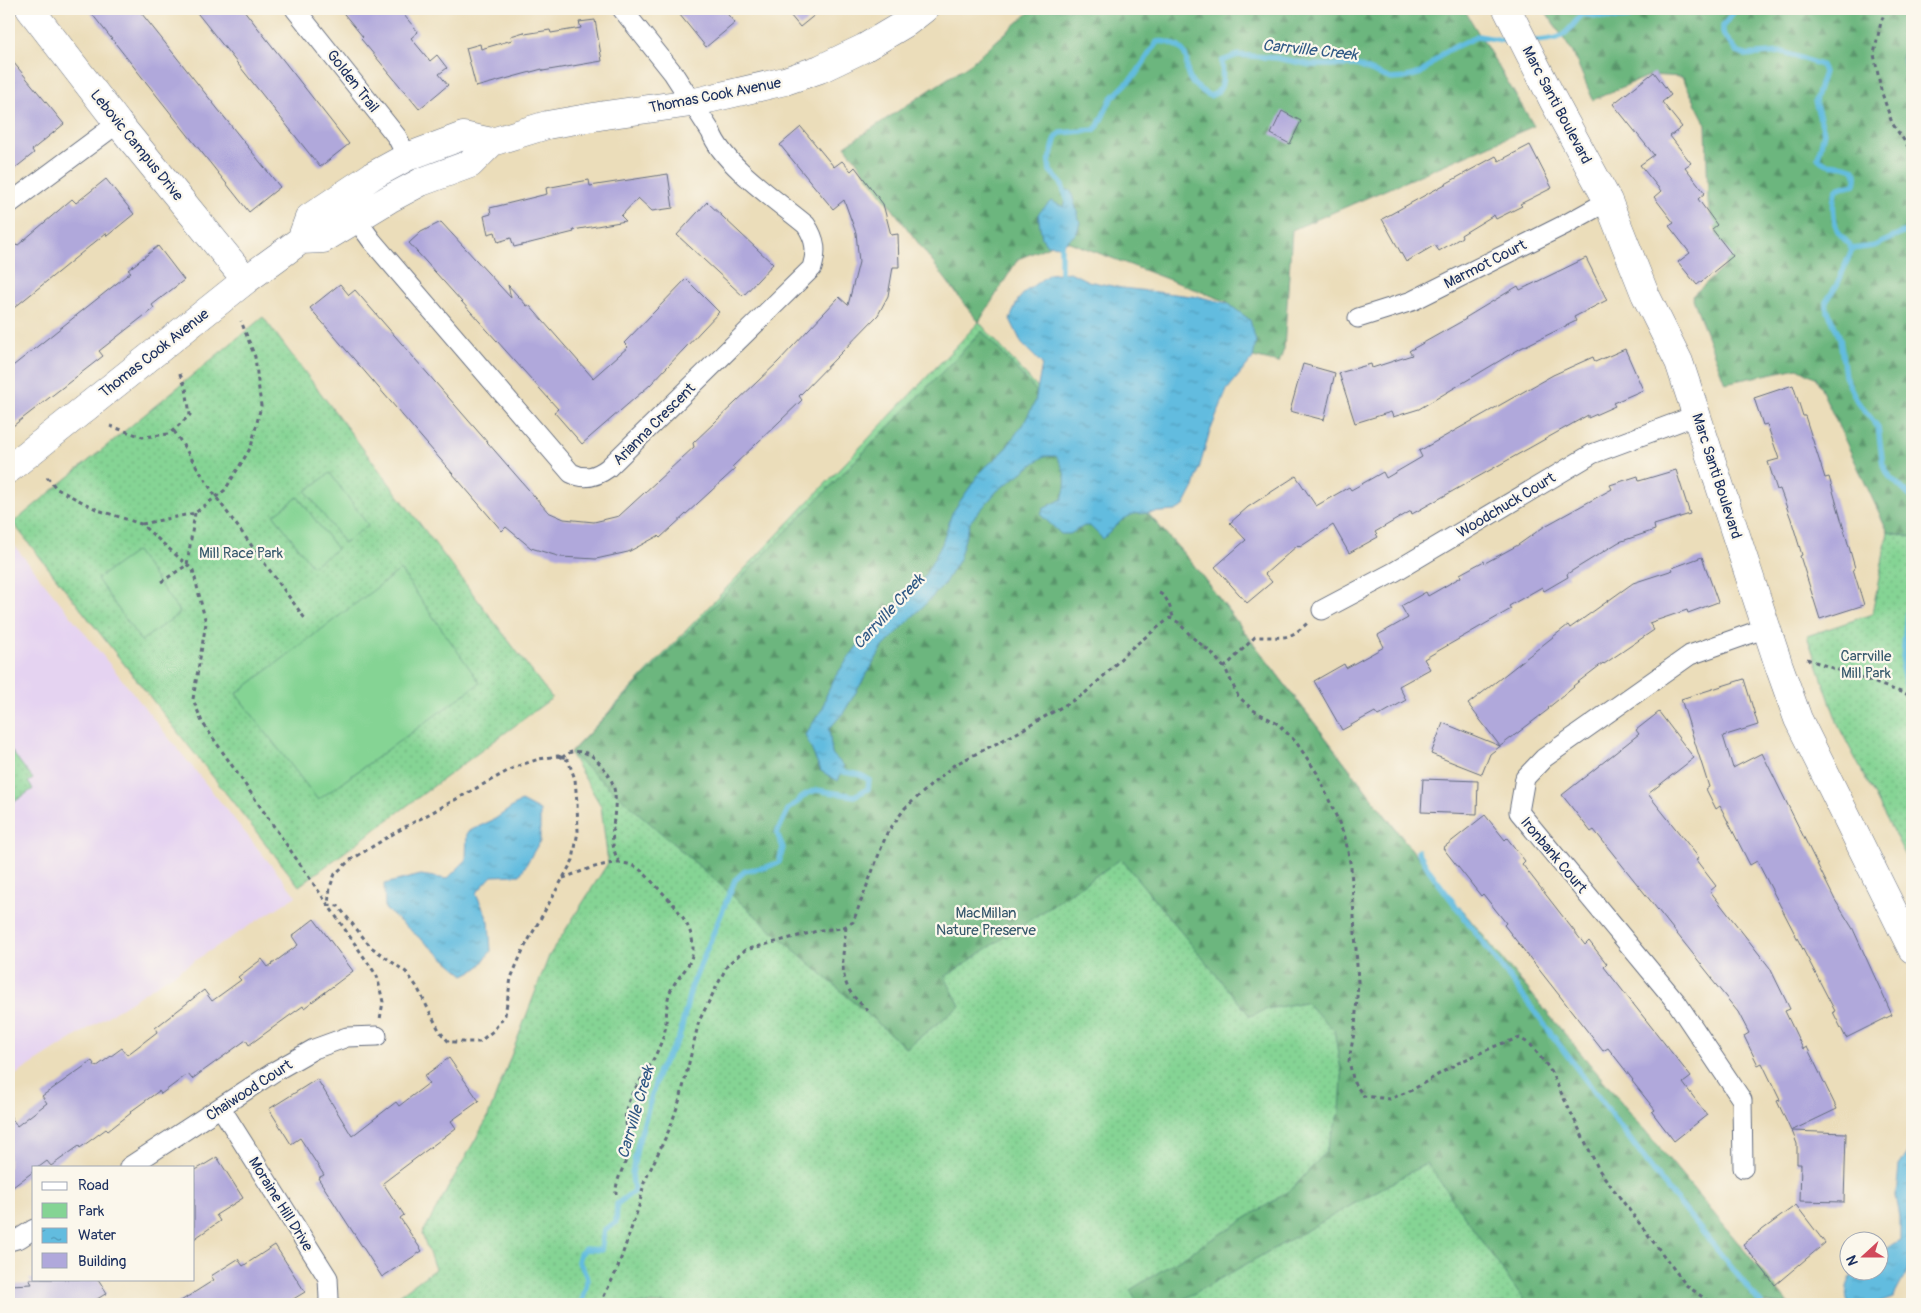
<svg xmlns="http://www.w3.org/2000/svg" width="1921" height="1313" font-family="Pangolin,sans-serif">
  <defs>
    <pattern id="green-dots" width="8" height="8" patternUnits="userSpaceOnUse" patternTransform="scale(1.25)"><rect width="8" height="8" fill="#85d494"/><path d="M2 2h.1M6 6h.1" fill="none" stroke="#72b682" stroke-width="1.8" stroke-linecap="round"/></pattern>
    <pattern id="forest-firs" width="22" height="20" patternUnits="userSpaceOnUse" patternTransform="scale(1.25)"><rect width="22" height="20" fill="#6cb67e"/><path d="M5 1l3.5 6h-7zM16 11l3.5 6h-7z" fill="#58946a"/></pattern>
    <pattern id="water-ripples" width="26" height="14" patternUnits="userSpaceOnUse" patternTransform="scale(1.25)"><rect width="26" height="14" fill="#62bcdf"/><path d="M2 4q2-2 4 0t4 0M15 11q2-2 4 0t4 0" fill="none" stroke="#5099b8"/></pattern>
  </defs>
  <rect width="100%" height="100%" fill="#fbf7ec"/>
  <filter id="ink" filterUnits="userSpaceOnUse"><feTurbulence type="fractalNoise" baseFrequency=".02" numOctaves="2"/><feDisplacementMap in="SourceGraphic" scale="10" xChannelSelector="R" yChannelSelector="G"/><feConvolveMatrix kernelMatrix="1 2 1 2 8 2 1 2 1" color-interpolation-filters="sRGB"/></filter>
  <filter id="wash" filterUnits="userSpaceOnUse"><feTurbulence type="fractalNoise" baseFrequency=".0096" numOctaves="4" result="noise"/><feDisplacementMap in="SourceGraphic" scale="20" xChannelSelector="R" yChannelSelector="G"/><feGaussianBlur stdDeviation="1.12" result="paint"/><feColorMatrix in="noise" values="0 0 0 0 0 0 0 0 0 0 0 0 0 0 0 0 0 1.4 0 .05"/><feComposite in="paint" operator="in"/></filter>
  <g filter="url(#wash)">
    <rect width="100%" height="100%" fill="#ebddba"/>
    <path fill="#e5d3f1" d="M9,539L296,896L9,1079Z"/>
    <path fill="url(#green-dots)" stroke="#508279" d="M263,317L552,698L299,886L13,523Z
      M979,322L1192,563L1408,845L1788,1304H387L435,1269L422,1234L487,1119L549,956L608,863L601,806L570,753Z
      M1888,532L1912,537V868L1839,727L1807,636L1872,614Z
      M9,748L33,779L28,782L33,789L11,804L9,802Z"/>
    <path fill="url(#forest-firs)" stroke="#44726e" d="M1033,9H1464L1534,126L1292,230L1284,349L1279,363L1232,352L1228,302L1064,240L1018,259L979,322L968,309L845,146L971,63Z
      M1544,9H1912V537L1888,532L1816,378L1798,368L1725,383L1692,296L1726,265L1708,204L1706,124L1682,77L1650,75L1593,100L1573,53Z
      M982,331L1192,563L1403,839L1789,1304H1526L1427,1163L1175,1304H1138L1130,1290L1291,1190L1325,1153L1340,1112L1342,1076L1334,1030L1305,1002L1268,1009L1250,1016L1121,859L945,977L960,1006L906,1048L570,753Z"/>
    <path fill="#85d494" stroke="#508279" d="M330,473L368,525L344,543L306,491Z
      M298,497L337,549L312,566L274,515Z
      M136,551L180,613L141,641L97,579Z
      M400,570L480,683L318,800L236,694Z"/>
    <path fill="url(#water-ripples)" stroke="#3e769e" d="M1912,15V98L1902,59L1906,32Z
      M1064,189L1071,191L1080,222L1077,233L1061,246L1047,245L1042,238L1038,214L1051,201L1064,207L1067,197Z
      M1070,272L1088,281L1122,288L1200,297L1227,303L1250,320L1256,342L1253,358L1227,390L1209,434L1194,487L1184,506L1175,511L1133,514L1122,520L1103,539L1090,526H1084L1070,534H1061L1041,515L1043,509L1062,499C1068,483 1066,470 1056,456H1044L997,491L970,522L959,559L943,586L883,647L844,712L829,729L832,754L844,766L838,781L821,771L805,735L823,708L826,696L835,677L868,631L923,579L942,544L952,513L981,471L1004,451L1025,421L1035,402L1042,364L1022,344L1010,319L1018,300L1026,291L1049,274Z
      M521,801L540,811V841L520,875L492,876L476,893L489,922L491,951L478,968L464,975L385,909L384,884L421,875L447,879L466,860L467,832L495,819Z
      M1912,1147V1246L1907,1272L1893,1298L1876,1304H1849C1843,1292 1848,1281 1855,1271L1878,1270L1879,1252L1900,1240V1217L1896,1196L1899,1166Z"/>
    <g fill="none" stroke-linecap="round" stroke-linejoin="round">
      <path stroke="#62bcdf" stroke-width="5.5" d="M1736,9L1723,26V34L1737,52L1745,55L1783,52L1821,65L1824,72L1815,101L1824,132L1818,158C1820,160 1822,162 1825,163C1837,168 1862,160 1855,184C1851,185 1844,186 1839,188C1830,194 1833,226 1840,234C1844,239 1849,243 1852,249
        M1533,41C1562,40 1563,38 1581,15C1593,13 1625,23 1633,16C1636,14 1636,11 1638,9
        M1068,201L1061,183L1050,171L1049,162L1056,137L1060,133L1094,130L1098,126L1111,99L1136,74L1157,42C1168,40 1183,46 1186,57C1188,63 1186,69 1188,74C1191,85 1201,90 1210,96C1227,90 1222,75 1222,61L1238,55L1277,58L1311,65H1356L1391,79L1404,78L1421,73L1446,51L1478,36L1514,42
        M1852,249L1838,283L1826,302V307L1840,338L1845,376L1857,401L1878,427L1883,465L1890,477L1912,498
        M1852,249L1874,246L1912,229
        M1061,279V246L1063,239
        M1912,588L1908,602L1902,668L1912,709
        M1418,851L1429,870L1658,1177L1761,1304
        M581,1304C587,1284 592,1279 578,1262L580,1254L585,1249L601,1250L604,1230L616,1222L617,1204L634,1191L632,1174L637,1147L659,1070L679,1038L691,988L735,880L745,871L767,867L779,862L783,848L777,833L788,810L806,794L816,790L854,796L868,789L869,780C855,769 847,777 836,768"/>
    </g>
    <g id="blocks">
      <path fill="#b0a8db" d="M88,9H138L280,187L249,212Z
        M194,9H243L349,144L320,167Z
        M340,9H399L418,32L411,38L430,61L437,55L447,68L439,74L448,85L419,109L361,39L363,37Z
        M675,9H723L735,23L706,47Z
        M785,9H822L800,27Z
        M595,20L602,61L543,71L542,69L476,87L466,48L480,44L481,49L512,40L511,36L524,32L525,34L550,30L551,33L581,28L579,22Z
        M9,57L64,124L32,150L34,153L9,173Z
        M1654,72L1671,95L1662,102L1682,127L1670,136L1691,163L1685,167L1705,193L1698,199L1717,225L1712,229L1733,256L1697,285L1678,262L1690,253L1669,226L1674,223L1654,197L1661,191L1640,165L1654,155L1613,104Z
        M1282,111L1301,121L1290,144L1271,134Z
        M801,127L834,167L842,161L851,171L855,167L883,204L891,235L898,234L899,267H893L888,296L878,315L799,396L802,400L732,467L735,469L660,538L658,536L628,552L596,559L561,557L531,548L506,527L502,531L310,308L340,284L349,295L355,290L548,512L564,519L594,522L619,516L694,447L693,443L778,362L839,297L848,305L859,262L856,233L844,200L833,209L780,145Z
        M1530,145L1552,188L1520,204L1522,206L1496,219L1494,215L1461,235L1462,237L1439,251L1435,245L1406,262L1382,219L1496,156L1499,161Z
        M668,174L673,208L652,211L638,198L621,216L626,221L573,230L574,232L514,247L511,238L498,242L495,232L488,234L484,216L491,214L490,208L547,194L546,188L589,180L590,186Z
        M106,179L134,214L107,236L106,233L9,312V237L17,246L72,199L76,203Z
        M707,202L773,264L743,296L677,235Z
        M441,222L511,298L508,285L527,306L529,305L593,378L628,347L624,343L686,279L719,312L650,385L582,444L554,412L558,409L409,243L421,232Z
        M158,246L184,280L152,305L154,308L99,351L103,356L9,429V369L131,272L128,270Z
        M1586,258L1607,300L1574,317L1576,321L1521,348L1419,409L1393,417L1391,412L1355,423L1339,373L1371,364L1372,368L1412,355L1409,351L1466,319L1465,318L1518,286L1520,290Z
        M1625,349L1643,390L1613,403L1615,406L1588,418V415L1412,514L1411,511L1375,532L1378,537L1349,553L1333,525L1300,547L1298,545L1265,574L1272,582L1247,603L1215,567L1246,540L1230,523L1248,507L1296,476L1316,506L1349,487L1351,490L1383,472L1386,478L1422,457L1419,451L1553,375L1593,357L1595,362Z
        M1303,364L1335,373L1324,420L1290,411Z
        M1793,385L1803,416H1805L1825,478L1829,477L1855,568L1853,569L1864,605L1820,619L1800,556L1802,555L1791,519L1780,489L1777,490L1768,462L1779,459L1767,424L1763,425L1754,398Z
        M1676,470L1690,514L1654,525L1655,530L1619,542L1567,574L1568,577L1544,591L1542,587L1509,606L1511,609L1424,659L1430,669L1399,686L1406,700L1378,716L1375,712L1342,730L1314,681L1344,664L1346,668L1384,647L1378,635L1408,618L1401,606L1426,592L1428,596L1461,577L1460,574L1484,561L1485,563L1518,545L1545,526L1612,489L1610,485L1638,476L1639,481Z
        M1702,557L1718,602L1688,613L1687,610L1649,623L1654,630L1604,664L1603,663L1573,686L1574,687L1548,708L1549,709L1490,754L1482,774L1431,754L1443,723L1500,746L1468,704L1568,625L1570,628L1633,583L1673,570L1672,568Z
        M1744,679L1758,725L1723,736L1733,768L1762,753L1835,900L1853,929L1892,1015L1846,1038L1833,1012L1835,1011L1757,861L1750,865L1720,806L1716,809L1706,789L1709,787L1681,699Z
        M1659,712L1694,758L1648,794L1699,858L1696,860L1716,886L1710,891L1770,968L1790,1009L1785,1011L1803,1049L1807,1047L1837,1109L1791,1131L1777,1101L1780,1100L1762,1063L1758,1065L1744,1036L1749,1033L1738,1012L1712,980L1713,979L1594,830L1591,832L1562,795L1639,734L1636,730Z
        M1423,779L1478,781L1477,814L1421,812Z
        M1485,815L1505,840L1507,838L1525,861L1522,864L1585,945L1589,941L1607,964L1604,967L1691,1077L1683,1083L1707,1115L1674,1141L1652,1112L1655,1110L1632,1081L1633,1080L1608,1048L1603,1051L1504,925L1506,923L1483,894L1481,896L1443,848Z
        M314,919L353,971L304,1008L303,1006L249,1045L246,1040L192,1079L188,1074L161,1094L159,1091L130,1112L131,1113L108,1131L106,1129L80,1148L79,1146L51,1166L47,1161L39,1167H34V1171L9,1190V1114L17,1126L47,1103L42,1096L92,1061L96,1067L122,1048L127,1055L157,1032L155,1028L204,990L212,1001L241,980L238,977L262,959L268,967L298,945L292,936Z
        M449,1058L479,1101L451,1121L456,1128L383,1183L404,1215L400,1218L422,1251L382,1277L318,1178L324,1175L300,1138L291,1144L269,1109L317,1079L352,1136L396,1102L399,1106L429,1083L424,1076Z
        M1792,1131L1846,1133L1844,1202L1800,1201L1801,1164H1797V1144Z
        M217,1157L243,1198L216,1215L220,1221L194,1239V1171Z
        M1796,1205L1825,1243L1775,1285L1743,1244Z
        M275,1245L305,1292L285,1304H176L214,1280L211,1276L238,1259L243,1266Z
        M29,1279H98L107,1293L89,1304H9V1285L32,1284Z"/>
    </g>
  </g>
  <g filter="url(#ink)">
    <use href="#blocks" fill-opacity="0" stroke="#646c7e" stroke-width="1"/>
    <g fill="none" stroke-linecap="round" stroke-linejoin="round">
      <g stroke="#646c7e" stroke-width="21">
        <path id="street" d="M295,9L397,137L407,157
          M9,204L118,123
          M356,219L372,241L571,473C585,480 596,477 608,468L812,268C817,251 816,240 806,225C780,203 722,164 711,132L673,73L622,9
          M1358,318L1412,301L1568,223L1608,201
          M1322,610L1394,572L1592,454L1697,415
          M221,1108L328,1278L329,1299L328,1304
          M129,1167L277,1070L314,1049L347,1037L377,1036
          M1743,1168L1742,1100L1677,1003L1519,812L1525,778L1544,758L1690,655L1766,628
          M9,1241L20,1238L34,1229"/>
      </g>
      <g stroke="#646c7e" stroke-width="29">
        <path id="secondary" d="M30,9L118,123L246,280
          M1507,9L1553,100L1608,201L1645,294L1679,362L1779,666L1798,719L1912,949
          M301,240L309,218L372,176L407,157L463,136L492,142
          M9,469L246,280L301,240L323,239L389,199L421,182L470,164L492,142L547,125L605,115L691,103L785,81L820,69L864,48L906,23L924,9"/>
      </g>
      <path stroke="#646c7e" stroke-width="3" stroke-dasharray="4 4" stroke-linecap="butt" d="M1886,9L1881,22L1874,54L1881,90L1892,123L1912,152
        M110,426L143,437L169,434L190,415L186,388L179,372
        M174,431L216,497L306,620
        M47,477L57,489L98,510L141,524L193,570L206,623L193,699L202,722L377,976L383,1002L380,1019
        M142,524L195,513L225,490L251,447L261,406L255,357L241,321
        M161,582L187,565L195,513
        M1159,593C1169,597 1170,610 1174,619
        M1807,659L1912,696
        M1224,668L1255,637C1286,636 1285,643 1310,621
        M558,756L568,760L575,779L577,803L578,831L573,860L523,950L511,978L505,1015L493,1031L479,1042H449L440,1032L417,987L406,972L371,947L338,906L328,905L330,887L335,874L349,861L396,832L515,767L539,759Z
        M562,758C569,751 576,750 586,753C593,756 596,759 601,765C632,798 600,829 619,862
        M563,878C584,871 619,854 639,869C646,874 652,882 658,888C675,905 698,930 692,956C688,970 675,979 670,992C664,1007 669,1024 662,1040C658,1051 652,1063 645,1073C638,1085 631,1093 627,1106C622,1119 631,1136 629,1151C626,1165 615,1179 616,1194
        M846,927C844,948 838,974 851,993C856,1000 864,1006 870,1013
        M600,1304L617,1270L639,1206L644,1183L670,1128L681,1096L699,1021L728,964L745,950L821,930L842,928L853,922L887,833L905,808L954,765L1015,734L1084,694L1107,673L1129,650L1170,618L1178,622L1192,637L1212,653L1226,670L1238,696L1253,710L1278,724L1296,742L1317,773L1337,818L1345,837L1351,867L1358,982L1355,1027L1349,1061L1354,1083L1364,1096L1390,1099L1412,1090L1458,1063L1500,1044L1520,1038L1531,1045L1549,1068L1599,1170L1686,1285L1712,1304"/>
      <use href="#street" stroke="#fff" stroke-width="19"/>
      <use href="#secondary" stroke="#fff" stroke-width="28"/>
    </g>
  </g>
  <g text-anchor="middle" stroke-width="4.5" stroke-linejoin="round" paint-order="stroke">
    <g font-size="15" fill="#1b2f5e" stroke="#fbf7ec">
      <text transform="translate(353 81) rotate(52)" y="5">Golden Trail</text>
      <text transform="translate(715 95) rotate(-11)" y="5">Thomas Cook Avenue</text>
      <text transform="translate(1557 105) rotate(62)" y="5">Marc Santi Boulevard</text>
      <text transform="translate(137 145) rotate(51)" y="5">Lebovic Campus Drive</text>
      <text transform="translate(1485 264) rotate(-27)" y="5">Marmot Court</text>
      <text transform="translate(154 353) rotate(-38)" y="5">Thomas Cook Avenue</text>
      <text transform="translate(654 424) rotate(-45)" y="5">Arianna Crescent</text>
      <text transform="translate(1717 476) rotate(72)" y="5">Marc Santi Boulevard</text>
      <text transform="translate(1506 505) rotate(-31)" y="5">Woodchuck Court</text>
      <text transform="translate(1554 855) rotate(50)" y="5">Ironbank Court</text>
      <text transform="translate(249 1090) rotate(-33)" y="5">Chaiwood Court</text>
      <text transform="translate(281 1204) rotate(58)" y="5">Moraine Hill Drive</text>
    </g>
    <g font-size="15" fill="#36586c" stroke="#fbf7ec">
      <text x="241" y="558">Mill Race Park</text>
      <text x="1866" y="661">Carrville<tspan x="1866" dy="17">Mill Park</tspan></text>
      <text x="986" y="918">MacMillan<tspan x="986" dy="17">Nature Preserve</tspan></text>
    </g>
    <g font-size="16" font-style="italic" fill="#305985" stroke="#fbf7ec">
      <text transform="translate(1310 49) rotate(6)" y="6">Carrville Creek</text>
      <text transform="translate(888 611) rotate(-47)" y="6">Carrville Creek</text>
      <text transform="translate(635 1112) rotate(-74)" y="6">Carrville Creek</text>
    </g>
  </g>
  <rect width="1921" height="1313" fill="none" stroke="#fbf7ec" stroke-width="30"/>
  <rect x="32" y="1166" width="162" height="115" fill="#fbf7ec" stroke="#a1a7b3"/>
  <rect x="42" y="1182" width="25" height="8" fill="#ffffff" stroke="#a1a7b3"/>
  <text x="78" y="1190" font-size="15" fill="#1b2f5e">Road</text>
  <rect x="42" y="1203" width="25" height="15" fill="#85d494" stroke="#a1a7b3"/>
  <text x="78" y="1216" font-size="15" fill="#1b2f5e">Park</text>
  <rect x="42" y="1228" width="25" height="15" fill="url(#water-ripples)" stroke="#a1a7b3"/>
  <text x="78" y="1240" font-size="15" fill="#1b2f5e">Water</text>
  <rect x="42" y="1253" width="25" height="15" fill="#b0a8db" stroke="#a1a7b3"/>
  <text x="78" y="1266" font-size="15" fill="#1b2f5e">Building</text>
  <g transform="translate(1864 1256) rotate(249)"><circle r="24" fill="#fbf7ec" stroke="#a1a7b3"/>
  <path d="M0-4L9 19L0 12L-9 19Z" fill="#d1495b"/>
  <text y="-8" font-size="14" font-weight="bold" text-anchor="middle" fill="#1b2f5e">N</text>
  </g>
</svg>
